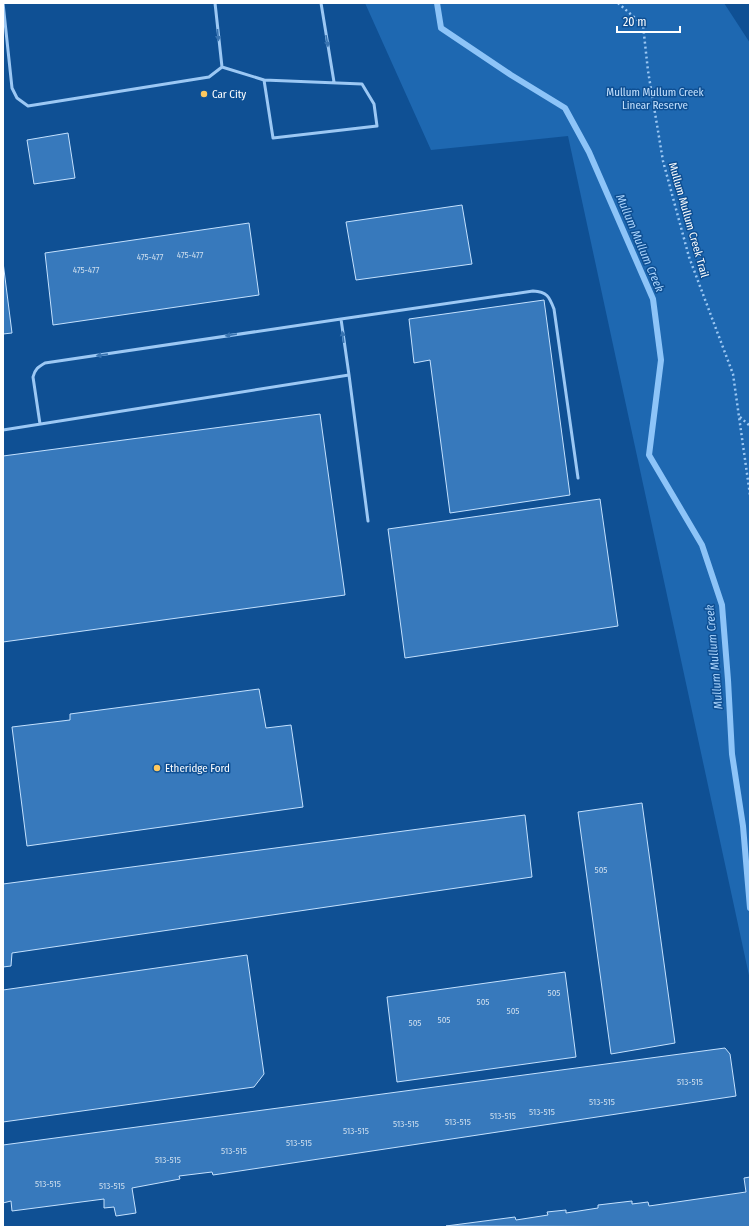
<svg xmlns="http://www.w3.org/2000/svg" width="753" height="1230" font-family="'Fira Sans Condensed',sans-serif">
  <rect width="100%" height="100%" fill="#0f5094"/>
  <path fill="#1e68b1" d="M365,3H724L750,43V980L568,136L431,150Z"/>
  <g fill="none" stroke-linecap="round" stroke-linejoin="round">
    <path stroke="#8dc4f8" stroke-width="6" d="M437,3L441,28L511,75L565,108L589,152L653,299L661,360L649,455L702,545L722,605L728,680L732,754L743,826L750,908"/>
  </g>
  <path fill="#3779bc" stroke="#c4e1fe" d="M68,133L75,178L34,184L27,140Z
    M462,205L472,264L356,280L346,222Z
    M249,223L259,295L53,325L45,253Z
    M3,262L12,333L3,334Z
    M544,300L570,495L450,513L430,360L414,363L409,319Z
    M320,414L345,595L3,642V456Z
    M600,499L618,626L405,658L388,529Z
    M259,689L266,728L291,725L303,807L27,846L12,727L70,720V714Z
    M642,803L675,1043L611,1054L578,812Z
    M525,815L532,877L12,953L11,966L3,967V884Z
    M247,955L264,1074L254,1087L3,1122V990Z
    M565,972L576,1057L397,1082L387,997Z
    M725,1048L730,1054L736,1096L213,1175L212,1172L179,1176L180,1179L132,1188L136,1213L116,1216L114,1207L104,1208V1199L12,1211L11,1201L3,1203V1145Z
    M750,1177V1227L446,1226L515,1217L516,1220L548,1215L547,1212L566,1210V1213L598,1208V1205L632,1201V1204L648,1202L649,1206L746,1192L744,1178Z"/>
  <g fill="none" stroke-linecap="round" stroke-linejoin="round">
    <path stroke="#9cc8f4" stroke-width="2.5" stroke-dasharray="2 3" stroke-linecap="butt" d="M618,3L643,25L648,71L663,161L689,257L733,374L750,495
      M740,417L750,426"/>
    <path stroke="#9cc8f4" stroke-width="3" d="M3,3L12,88L17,98L28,106L209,77L222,67L264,80
      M215,3L222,67
      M321,3L334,82
      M264,80L362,84L374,104L377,126L273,138Z
      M341,319L533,291C547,292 549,296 554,309L578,478
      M40,424L33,377C35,369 38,367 45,363L341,319L349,375
      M3,430L349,375L368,521"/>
  </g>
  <defs><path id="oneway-solid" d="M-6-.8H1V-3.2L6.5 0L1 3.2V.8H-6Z"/></defs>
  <g fill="#3974b1">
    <use href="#oneway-solid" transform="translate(218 35) rotate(85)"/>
    <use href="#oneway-solid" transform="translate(327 41) rotate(80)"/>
    <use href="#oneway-solid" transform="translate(231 335) rotate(171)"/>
    <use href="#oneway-solid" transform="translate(343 337) rotate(-98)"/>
    <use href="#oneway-solid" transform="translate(102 355) rotate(171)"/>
  </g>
  <g fill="#ffc95f" stroke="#0f5094" stroke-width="1.5">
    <circle cx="204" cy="94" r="4"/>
    <circle cx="157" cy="768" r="4"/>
  </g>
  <g text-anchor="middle" stroke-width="3" stroke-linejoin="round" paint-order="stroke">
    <g font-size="9" fill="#cddeee">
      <text x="190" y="258">475-477</text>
      <text x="150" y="260">475-477</text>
      <text x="86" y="273">475-477</text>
      <text x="601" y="873">505</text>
      <text x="554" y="996">505</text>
      <text x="483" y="1005">505</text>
      <text x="513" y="1014">505</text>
      <text x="444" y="1023">505</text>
      <text x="415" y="1026">505</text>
      <text x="690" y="1085">513-515</text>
      <text x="602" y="1105">513-515</text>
      <text x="542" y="1115">513-515</text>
      <text x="503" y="1119">513-515</text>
      <text x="458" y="1125">513-515</text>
      <text x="406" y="1127">513-515</text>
      <text x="356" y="1134">513-515</text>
      <text x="299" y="1146">513-515</text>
      <text x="234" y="1154">513-515</text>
      <text x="168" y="1163">513-515</text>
      <text x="48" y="1187">513-515</text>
      <text x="112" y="1189">513-515</text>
    </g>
    <g font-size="11" fill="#c4e1fe" stroke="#0f5094">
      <text x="655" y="96">Mullum Mullum Creek<tspan x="655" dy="13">Linear Reserve</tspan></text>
    </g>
    <g font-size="11" fill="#fff" stroke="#0f5094" text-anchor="start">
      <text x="212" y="98">Car City</text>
      <text x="165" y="772">Etheridge Ford</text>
    </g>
    <g font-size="11" fill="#fff" stroke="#0f5094">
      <text transform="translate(689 220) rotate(74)" y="4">Mullum Mullum Creek Trail</text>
    </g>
    <g font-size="12" font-style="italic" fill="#a8d2fb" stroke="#0f5094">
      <text transform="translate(640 243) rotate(67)" y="4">Mullum Mullum Creek</text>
      <text transform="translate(714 657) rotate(-95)" y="4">Mullum Mullum Creek</text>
    </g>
  </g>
  <rect width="753" height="1230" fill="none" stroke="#ffffff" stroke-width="8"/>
  <path d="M617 26v6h63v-6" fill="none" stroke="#ffffff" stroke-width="2"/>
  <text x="623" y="26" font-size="12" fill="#ffffff" stroke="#0f5094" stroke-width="3" paint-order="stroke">20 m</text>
</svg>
